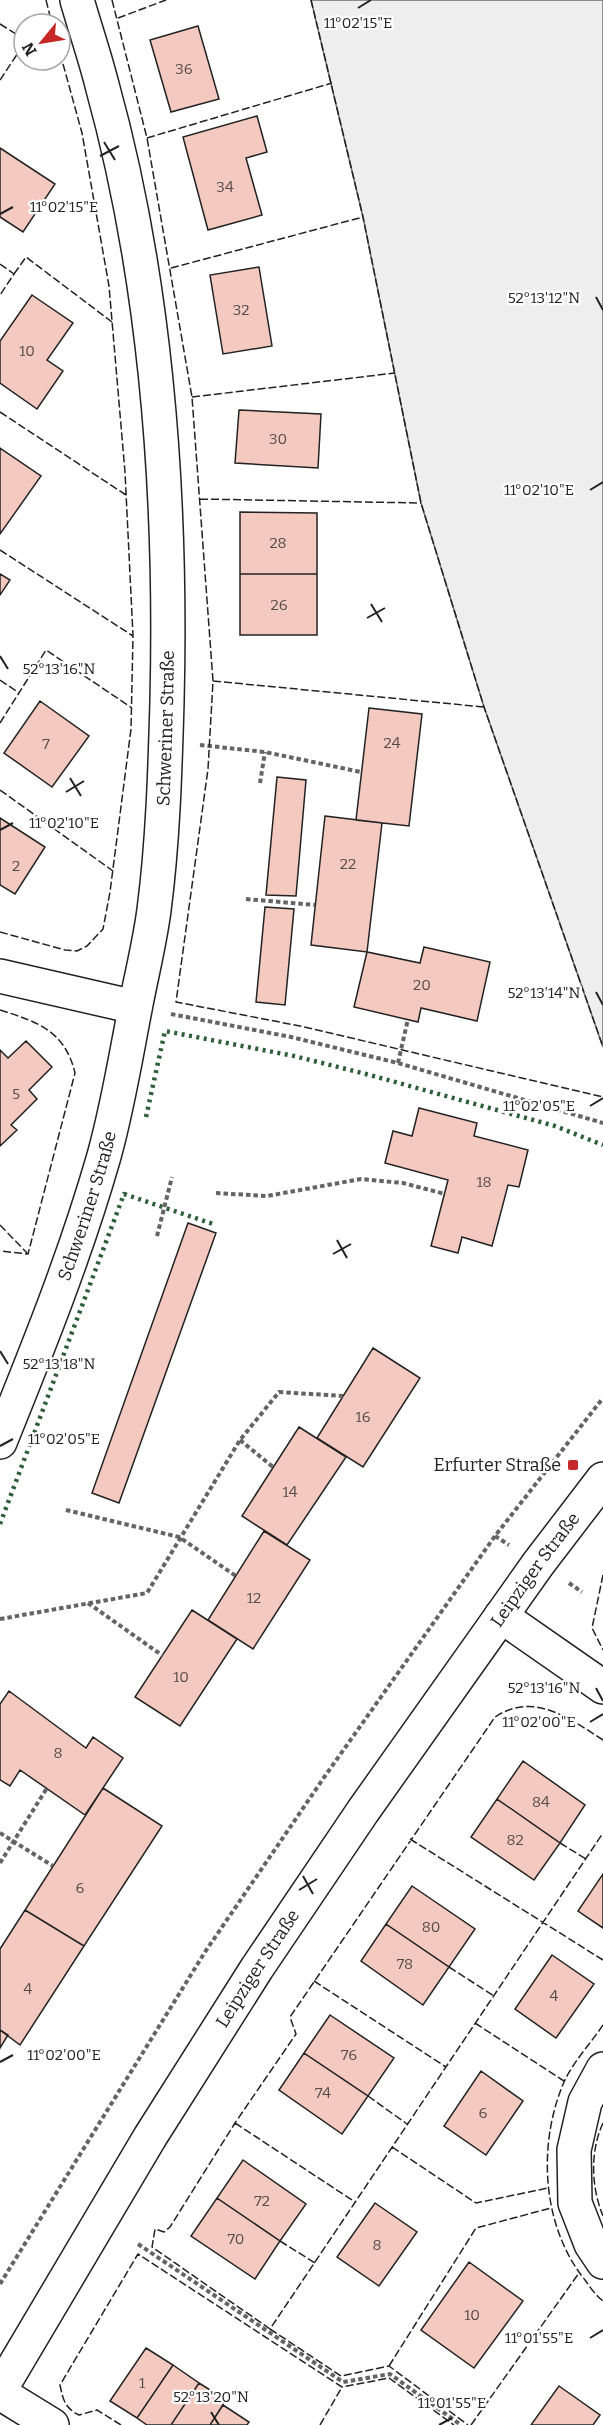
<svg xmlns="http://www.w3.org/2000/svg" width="603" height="2425" font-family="Bitter,serif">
  <rect width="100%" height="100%" fill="#fff"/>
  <path fill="#eee" stroke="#6f6f6f" stroke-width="1.5" d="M311,0H603V1047L484,707L421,503L363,217Z"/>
  <path fill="#f3c9c0" stroke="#222" stroke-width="1.5" d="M198,26L219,99L171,112L150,40Z
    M257,116L267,152L246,158L262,215L208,230L183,137Z
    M0,148L55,184L23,232L0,217Z
    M259,267L272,346L223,354L210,275Z
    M32,295L73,323L47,360L63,371L37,409L0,383V341Z
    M239,410L321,414L318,468L235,463Z
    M0,448L41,476L0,534Z
    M240,512L317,513V574H240Z
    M0,574L10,580L0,595Z
    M240,574H317V635H240Z
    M40,701L89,736L52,787L4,753Z
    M369,708L422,714L409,826L356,820Z
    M277,777L306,780L296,896L266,895Z
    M325,816L382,823L367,952L311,945Z
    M0,818L45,847L15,894L0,885Z
    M265,907L294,909L285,1005L256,1002Z
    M424,947L490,962L477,1021L421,1008L418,1022L354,1007L367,952L420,963Z
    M26,1041L52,1067L29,1090L37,1099L11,1125L17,1130L0,1146V1050L8,1058Z
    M419,1108L477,1123L474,1136L528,1150L519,1187L508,1185L492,1246L462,1237L458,1253L431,1246L448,1180L385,1163L393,1131L412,1136Z
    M188,1223L216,1233L119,1503L92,1493Z
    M373,1348L420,1378L363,1467L317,1438Z
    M299,1427L346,1457L287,1545L242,1516Z
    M264,1531L310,1560L253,1649L208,1620Z
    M192,1610L237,1639L180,1726L135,1697Z
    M9,1691L86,1748L93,1737L123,1758L85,1815L20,1770L10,1786L0,1780V1704Z
    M523,1761L585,1805L560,1843L497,1799Z
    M103,1788L162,1826L84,1946L25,1910Z
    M497,1799L560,1843L534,1880L471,1837Z
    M603,1874V1928L578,1911Z
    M412,1886L475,1929L449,1967L386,1924Z
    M25,1910L84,1946L20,2045L0,2030V1949Z
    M386,1924L449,1967L423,2005L361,1961Z
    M552,1955L594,1984L556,2038L515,2009Z
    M330,2015L394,2058L368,2096L304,2053Z
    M0,2030L8,2035L0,2048Z
    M304,2053L368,2096L342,2134L279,2090Z
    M481,2071L523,2101L486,2155L444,2126Z
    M243,2160L306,2204L280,2241L217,2198Z
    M217,2198L280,2241L255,2279L191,2236Z
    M375,2203L417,2232L379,2286L337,2257Z
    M469,2262L523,2301L474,2368L421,2330Z
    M146,2348L173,2365L137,2418L110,2401Z
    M173,2365L199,2383L171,2425H147L137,2418Z
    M199,2383L226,2400L210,2425H171Z
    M559,2386L600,2415L593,2425H531Z
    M223,2405L249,2422L247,2425H210Z"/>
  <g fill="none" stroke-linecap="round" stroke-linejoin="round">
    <g stroke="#222" stroke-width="36">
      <g id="street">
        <path d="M0,976L135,1007"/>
        <path id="s1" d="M0,1442C38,1348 76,1254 104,1156C118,1106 126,1055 136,1004C142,973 150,941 154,910C163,841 165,771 167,702C172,498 157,283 102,85C95,57 85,28 77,0"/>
        <path d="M501,1616L603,1687"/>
        <path d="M603,2069L585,2102L574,2150L575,2203L591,2244L603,2262"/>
        <path d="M0,2393L52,2425"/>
      </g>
    </g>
    <g stroke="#222" stroke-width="36">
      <g id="secondary">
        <path id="s2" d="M0,2390L150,2137L257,1968L363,1811L538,1564L603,1479"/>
      </g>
    </g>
    <path stroke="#646464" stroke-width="4" stroke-dasharray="4.5 3" stroke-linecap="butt" d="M200,745L265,752L361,772
      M260,783L265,752
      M246,899L315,905
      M171,1014L291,1037L398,1063L603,1123
      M398,1063L408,1019
      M216,1193L267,1196L361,1179L403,1183L445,1194
      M157,1236L172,1177
      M240,1440L273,1467
      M66,1510L179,1537L236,1576
      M495,1536L509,1545
      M569,1583L582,1592
      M88,1603L163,1656
      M0,1619L147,1593L240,1440L279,1392L343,1396
      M0,1833L53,1866
      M0,1863L47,1788
      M138,2244L343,2382L390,2374L461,2425
      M0,2284L205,1952L325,1776L495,1536L603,1398"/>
    <use href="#street" stroke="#fff" stroke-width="33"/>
    <use href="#secondary" stroke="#fff" stroke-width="33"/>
    <path stroke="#2f5e38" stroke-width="4.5" stroke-dasharray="3 4.5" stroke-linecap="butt" d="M146,1117L165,1031L294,1056L366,1074L555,1126L603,1145
      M0,1524L124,1194L213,1224"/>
    <path stroke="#222" stroke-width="1.5" stroke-dasharray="8 3" stroke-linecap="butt" d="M46,0L52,24
      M112,0L147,138L192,397L213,681L208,769L176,1002L300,1026L603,1097
      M311,0L363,217L421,503L484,707L603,1047
      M118,18L166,0
      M0,24L24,39
      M0,80L24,44
      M147,138L332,83
      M0,264L14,274L0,295
      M171,268L363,217
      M14,274L26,257L112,322
      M192,397L395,373
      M0,412L126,495
      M200,499L421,503
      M0,550L133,636
      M0,680L19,693
      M213,681L484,707
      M0,723L46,650L132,708
      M0,790L113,871
      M0,932L65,950L77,951L87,946L103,929L110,892L131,729L133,636L125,472L109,286L82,133L60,53
      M0,1010C38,1022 65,1031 75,1073L28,1254L0,1251
      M0,1225L27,1253
      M603,1575L592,1628L603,1650
      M603,1740C570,1719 534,1691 495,1717L290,2017L296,2034L235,2123L170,2227L164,2232L155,2229L152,2247L270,2329L603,1833
      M410,1839L603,1960
      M560,1843L586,1859
      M449,1967L494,1996
      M314,1981L446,2067
      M475,2023L564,2081
      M603,2025C591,2043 573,2062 564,2082C537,2145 542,2227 585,2280C590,2287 596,2296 603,2301
      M368,2096L407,2124
      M235,2123L355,2202
      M603,2123C590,2151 591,2187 603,2216
      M392,2147L476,2203L548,2188
      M280,2241L315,2263
      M270,2329L341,2376L389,2366L468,2425
      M389,2366L476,2228L551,2208
      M121,2425L97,2410L79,2415C65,2408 63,2400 60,2385L138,2254L342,2387L389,2378L454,2425
      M320,2425L342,2387
      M471,2425L579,2273"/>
  </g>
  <path fill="none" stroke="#222" stroke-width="2" d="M358,8L371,0M104,142L115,160M100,156L119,146M0,214L13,207M596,297L603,310M590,490L603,482M371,604L382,622M367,618L385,608M0,656L8,669M70,778L81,796M66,792L84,781M0,830L13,823M596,992L603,1005M590,1106L603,1098M337,1240L347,1258M333,1254L351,1244M0,1351L8,1364M0,1446L13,1439M596,1688L603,1701M590,1722L603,1714M303,1876L313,1894M299,1890L317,1879M0,2062L13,2055M590,2338L603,2330M211,2412L219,2425M439,2425L452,2418"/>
  <rect fill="#c62828" stroke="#fff" stroke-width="2" x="567" y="1459" width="12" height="12" rx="3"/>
  <g text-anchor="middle" stroke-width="4.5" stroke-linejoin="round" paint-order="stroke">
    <g font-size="15" fill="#564c4a">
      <text x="184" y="74">36</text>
      <text x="225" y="192">34</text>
      <text x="241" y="315">32</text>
      <text x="27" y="356">10</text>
      <text x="278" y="444">30</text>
      <text x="278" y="548">28</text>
      <text x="279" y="610">26</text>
      <text x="392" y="748">24</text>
      <text x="46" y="749">7</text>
      <text x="348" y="869">22</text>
      <text x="16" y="871">2</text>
      <text x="422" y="990">20</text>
      <text x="16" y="1099">5</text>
      <text x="484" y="1187">18</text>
      <text x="363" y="1422">16</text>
      <text x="290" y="1497">14</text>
      <text x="254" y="1603">12</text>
      <text x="181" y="1682">10</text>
      <text x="58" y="1758">8</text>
      <text x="541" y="1807">84</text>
      <text x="515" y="1845">82</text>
      <text x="80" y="1893">6</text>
      <text x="431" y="1932">80</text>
      <text x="405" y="1969">78</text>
      <text x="28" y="1994">4</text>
      <text x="554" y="2001">4</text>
      <text x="349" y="2060">76</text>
      <text x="323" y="2098">74</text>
      <text x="483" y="2118">6</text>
      <text x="262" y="2206">72</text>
      <text x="236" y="2244">70</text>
      <text x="377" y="2250">8</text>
      <text x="472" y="2320">10</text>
      <text x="142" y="2388">1</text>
    </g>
    <g font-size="18" fill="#222" stroke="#fff">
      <text dy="6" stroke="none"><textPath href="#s1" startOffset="738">Schweriner Straße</textPath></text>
      <text dy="6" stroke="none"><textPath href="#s1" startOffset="252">Schweriner Straße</textPath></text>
      <text dy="6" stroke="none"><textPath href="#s2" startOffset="980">Leipziger Straße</textPath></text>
      <text dy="6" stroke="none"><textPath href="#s2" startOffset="494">Leipziger Straße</textPath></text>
    </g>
    <g font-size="18" fill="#222" stroke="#fff" text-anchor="end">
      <text x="561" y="1471">Erfurter Straße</text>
    </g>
  </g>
  <g font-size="15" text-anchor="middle" fill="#222" stroke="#fff" stroke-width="4.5" stroke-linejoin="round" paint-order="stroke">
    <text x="358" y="28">11°02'15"E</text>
    <text x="64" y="212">11°02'15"E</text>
    <text x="544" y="303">52°13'12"N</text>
    <text x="539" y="495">11°02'10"E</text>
    <text x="59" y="674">52°13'16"N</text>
    <text x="64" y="828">11°02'10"E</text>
    <text x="544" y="998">52°13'14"N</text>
    <text x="539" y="1111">11°02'05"E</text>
    <text x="59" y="1369">52°13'18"N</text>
    <text x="64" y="1444">11°02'05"E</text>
    <text x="544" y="1693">52°13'16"N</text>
    <text x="539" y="1727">11°02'00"E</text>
    <text x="64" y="2060">11°02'00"E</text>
    <text x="539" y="2343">11°01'55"E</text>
    <text x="211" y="2402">52°13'20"N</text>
    <text x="452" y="2408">11°01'55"E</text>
  </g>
  <g transform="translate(42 42) rotate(240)"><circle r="28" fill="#ffffff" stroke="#a7a7a7" stroke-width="1.5"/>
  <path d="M0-4.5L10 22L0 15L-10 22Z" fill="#c62828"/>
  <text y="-9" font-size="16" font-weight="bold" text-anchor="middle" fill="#222222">N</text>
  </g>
</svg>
